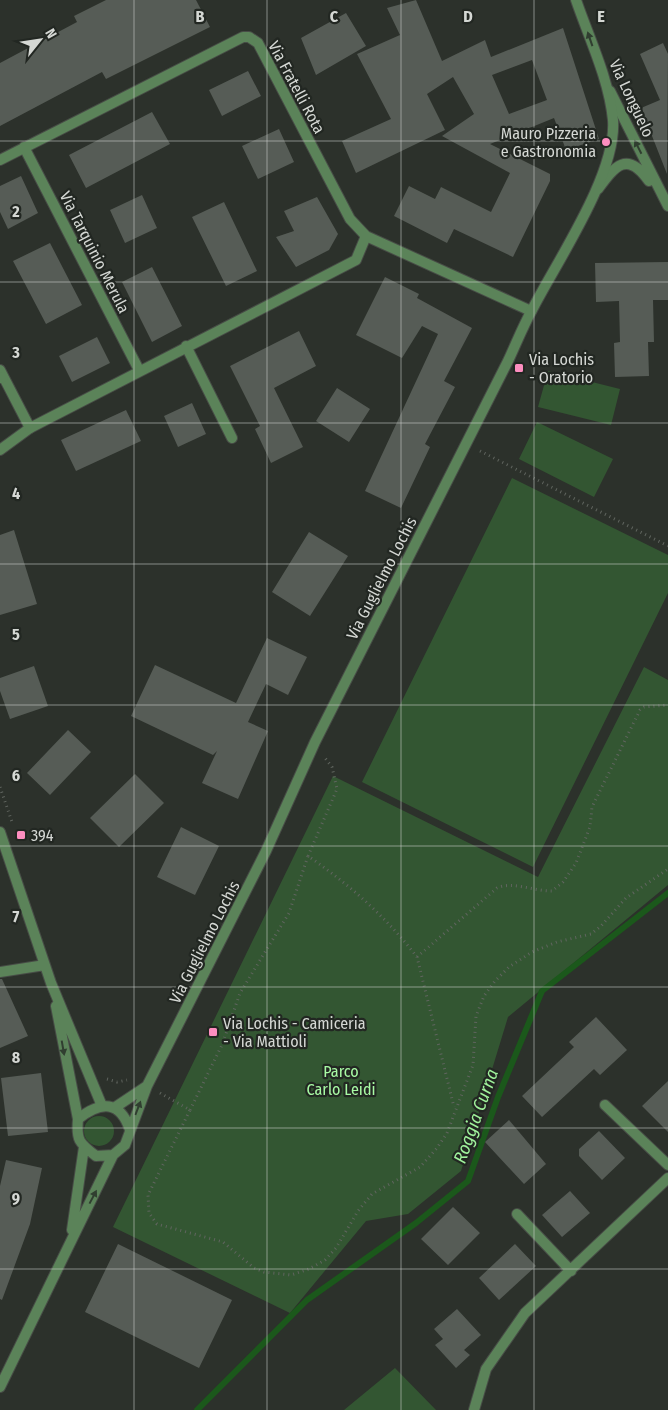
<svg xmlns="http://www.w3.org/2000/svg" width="668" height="1410" font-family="'Fira Sans Condensed',sans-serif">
  <rect width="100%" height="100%" fill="#2c312b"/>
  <path fill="#335632" d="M548,371L620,389L611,425L538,407Z
    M537,422L613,459L594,497L519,459Z
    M512,478L668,555V593L533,867L362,782Z
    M644,667L668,680V885L508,1017L461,1171L408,1214L366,1221L290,1313L113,1227L333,776L538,877Z
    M84 1131a15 15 0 1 1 30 0a15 15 0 1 1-30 0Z
    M395,1368L436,1410H344Z"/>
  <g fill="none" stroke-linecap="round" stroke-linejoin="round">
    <path stroke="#1b581b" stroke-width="6" d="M197,1410L307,1300L416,1223L468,1181L498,1097L542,991L668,893"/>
  </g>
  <path fill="#565c56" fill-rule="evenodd" d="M106,0H196L210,27L106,79L102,72L0,126V63L77,22L74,16Z
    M416,0L442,61L485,40L491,57L563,28L599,139L566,150L554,118L490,144L550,174V181L513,257L454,229L447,243L394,216L409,186L435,199L441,187L491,212L510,173L442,136L474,114L453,77L427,94L445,130L356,173L342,141L391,119L357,54L400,35L387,8ZM532,60L547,100L509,114L492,75Z
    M346,13L366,46L316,75L301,38Z
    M663,43L668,54L667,174L641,108L660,100L640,54Z
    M248,71L261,96L222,116L209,90Z
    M152,112L170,144L86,188L69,155Z
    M279,129L294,162L258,179L242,146Z
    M21,176L38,213L8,229L0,212V186Z
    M142,195L157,228L125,243L110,210Z
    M317,197L338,234L329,250L296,267L276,237L294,231L284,211Z
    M224,202L257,271L226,286L192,217Z
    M50,243L82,305L46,324L13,261Z
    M668,262V300H653L654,342H648L649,376L615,377L614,343L620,342L619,301L596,302L595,263Z
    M152,267L182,326L152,342L122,282Z
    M385,277L419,294L417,298L472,328L444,381L455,387L425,444L430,447L401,508L365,491L438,334L422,326L402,358L356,335Z
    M299,331L316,366L274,388L303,447L271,463L255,429L260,426L230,366Z
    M97,337L110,363L72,382L59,356Z
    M337,388L370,409L349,442L316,421Z
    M192,403L206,434L178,447L164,416Z
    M126,410L141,441L76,471L61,440Z
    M14,530L37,604L0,615V535Z
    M309,532L348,556L310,616L272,592Z
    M267,638L307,657L288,695L266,684L248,722L268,731L238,799L202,783L217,751L213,755L131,716L155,665L236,703Z
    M34,666L48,706L10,719L0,691V678Z
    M68,730L91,752L50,795L27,773Z
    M135,774L164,803L119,847L90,818Z
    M181,827L219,846L195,895L157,877Z
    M0,979H2L28,1036L0,1048Z
    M596,1017L627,1050L600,1075L594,1069L542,1117L522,1096L574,1047L569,1042Z
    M41,1073L48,1132L8,1136L1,1078Z
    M668,1081V1132L642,1106Z
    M509,1120L546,1164L524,1184L485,1142Z
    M599,1131L625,1158L602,1180L579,1156V1149Z
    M6,1160L42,1168L30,1224L2,1300L0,1299V1186Z
    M570,1191L590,1213L562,1237L542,1215Z
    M453,1207L480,1233L448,1265L421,1239Z
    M118,1244L232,1300L199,1368L85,1312Z
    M515,1244L536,1266L499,1300L479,1278Z
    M457,1309L481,1335L464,1350L470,1355L456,1368L435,1345L443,1339L434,1329Z"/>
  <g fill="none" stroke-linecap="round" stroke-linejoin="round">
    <g stroke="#474c46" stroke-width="12">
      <path id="service" d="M0,370L30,428L0,450"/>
    </g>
    <g stroke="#474c46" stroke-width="12">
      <path id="minor" d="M610,91L668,206
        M24,147L139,370
        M0,160L243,37H249L258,43L350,219L366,236L531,311
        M598,189C615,166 627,150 649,181
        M186,346L232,438
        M0,378L3,377
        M30,428L356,260L366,236
        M0,832L51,983L102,1106
        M0,972L45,965
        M56,1006L78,1119
        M605,1105L668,1165
        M517,1214L571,1271
        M474,1410L486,1369L525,1313L668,1178"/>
    </g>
    <g stroke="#474c46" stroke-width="12">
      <path id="tertiary" d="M114,1108L147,1086
        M113,1155L96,1156C79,1143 76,1140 78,1119C101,1101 120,1100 130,1130
        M72,1230L84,1147
        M0,1387L113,1155L125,1145L147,1086L266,851L315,742L508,361C516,344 523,326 532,310C557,261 617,174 613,120C609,79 589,38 576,0"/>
    </g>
    <path stroke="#60655f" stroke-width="3" stroke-dasharray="1 4" stroke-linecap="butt" d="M480,451L668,546
      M0,787L12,822
      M308,856L337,789L332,767L325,758
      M417,957L497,888C512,881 533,891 552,891L563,882L576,863L590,827L592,807L640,710L644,707L668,705
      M107,1079L117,1082L127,1080
      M160,1093L190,1110L148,1195L149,1213L157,1224L223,1242L254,1268L264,1272L291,1275L309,1269L325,1260L336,1248L358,1211L372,1194L420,1167L437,1148L447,1133L473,1065L476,1016L484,996L495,981L509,967L532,952L557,942L591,934L601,926L626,898L668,869
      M190,1110L222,1045L240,993L289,913L308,856C350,885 386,917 417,957L454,1107"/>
    <use href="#service" stroke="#5b8359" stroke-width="10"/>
    <use href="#minor" stroke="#5b8359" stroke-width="10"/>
    <use href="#tertiary" stroke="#5b8359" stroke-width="10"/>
  </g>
  <defs><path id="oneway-solid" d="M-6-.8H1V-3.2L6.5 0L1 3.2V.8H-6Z" transform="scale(1.25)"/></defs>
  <g fill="#303e30">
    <use href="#oneway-solid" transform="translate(590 39) rotate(-109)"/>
    <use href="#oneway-solid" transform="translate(638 147) rotate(-117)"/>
    <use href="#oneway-solid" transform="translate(63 1048) rotate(80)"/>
    <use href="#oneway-solid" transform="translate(138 1108) rotate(-69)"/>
    <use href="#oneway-solid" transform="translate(93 1197) rotate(-62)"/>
  </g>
  <path fill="none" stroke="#d5d8d4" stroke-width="1" stroke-opacity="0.55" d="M134,0V1410M267,0V1410M401,0V1410M534,0V1410M0,141H668M0,282H668M0,423H668M0,564H668M0,705H668M0,846H668M0,987H668M0,1128H668M0,1269H668"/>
  <g fill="#fd8ebf" stroke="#222722" stroke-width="2">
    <circle cx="606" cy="142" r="5"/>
    <rect x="514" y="363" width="10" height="10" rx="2.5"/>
    <rect x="16" y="830" width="10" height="10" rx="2.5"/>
    <rect x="208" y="1027" width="10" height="10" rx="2.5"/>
  </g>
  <g text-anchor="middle" stroke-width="4.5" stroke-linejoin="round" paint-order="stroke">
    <g font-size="16" fill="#d5d8d4" stroke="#222722">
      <text transform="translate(297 87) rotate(62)" y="6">Via Fratelli Rota</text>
      <text transform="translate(632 98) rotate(65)" y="6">Via Longuelo</text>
      <text transform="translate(95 252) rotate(63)" y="6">Via Tarquinio Merula</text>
      <text transform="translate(381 578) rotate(-63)" y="6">Via Guglielmo Lochis</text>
      <text transform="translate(204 942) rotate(-63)" y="6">Via Guglielmo Lochis</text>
    </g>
    <g font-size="16" fill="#d5d8d4" stroke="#222722" text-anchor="start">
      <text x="596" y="139" text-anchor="end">Mauro Pizzeria<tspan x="596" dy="18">e Gastronomia</tspan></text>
      <text x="529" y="365">Via Lochis<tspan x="529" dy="18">- Oratorio</tspan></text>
      <text x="31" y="841">394</text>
      <text x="223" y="1029">Via Lochis - Camiceria<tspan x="223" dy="18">- Via Mattioli</tspan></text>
    </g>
    <g font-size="16" fill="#a8faa4" stroke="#222722">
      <text x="341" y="1077">Parco<tspan x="341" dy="18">Carlo Leidi</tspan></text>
    </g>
    <g font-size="18" font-style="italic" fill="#a0f39c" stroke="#222722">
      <text transform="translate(476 1116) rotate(-70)" y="6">Roggia Curna</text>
    </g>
  </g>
  <g font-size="16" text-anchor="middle" font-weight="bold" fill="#d5d8d4" stroke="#222722" stroke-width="4.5" stroke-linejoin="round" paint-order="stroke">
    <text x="200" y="22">B</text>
    <text x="334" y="22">C</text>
    <text x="468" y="22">D</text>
    <text x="601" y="22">E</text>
    <text x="16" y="217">2</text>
    <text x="16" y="358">3</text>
    <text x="16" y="499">4</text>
    <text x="16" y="640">5</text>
    <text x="16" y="781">6</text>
    <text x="16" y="922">7</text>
    <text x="16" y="1063">8</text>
    <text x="16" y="1204">9</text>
  </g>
  <g transform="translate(40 40) rotate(60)" stroke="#222722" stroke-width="4" paint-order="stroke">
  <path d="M0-4L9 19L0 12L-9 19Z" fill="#d5d8d4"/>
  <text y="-8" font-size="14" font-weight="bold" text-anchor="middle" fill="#d5d8d4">N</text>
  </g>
</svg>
